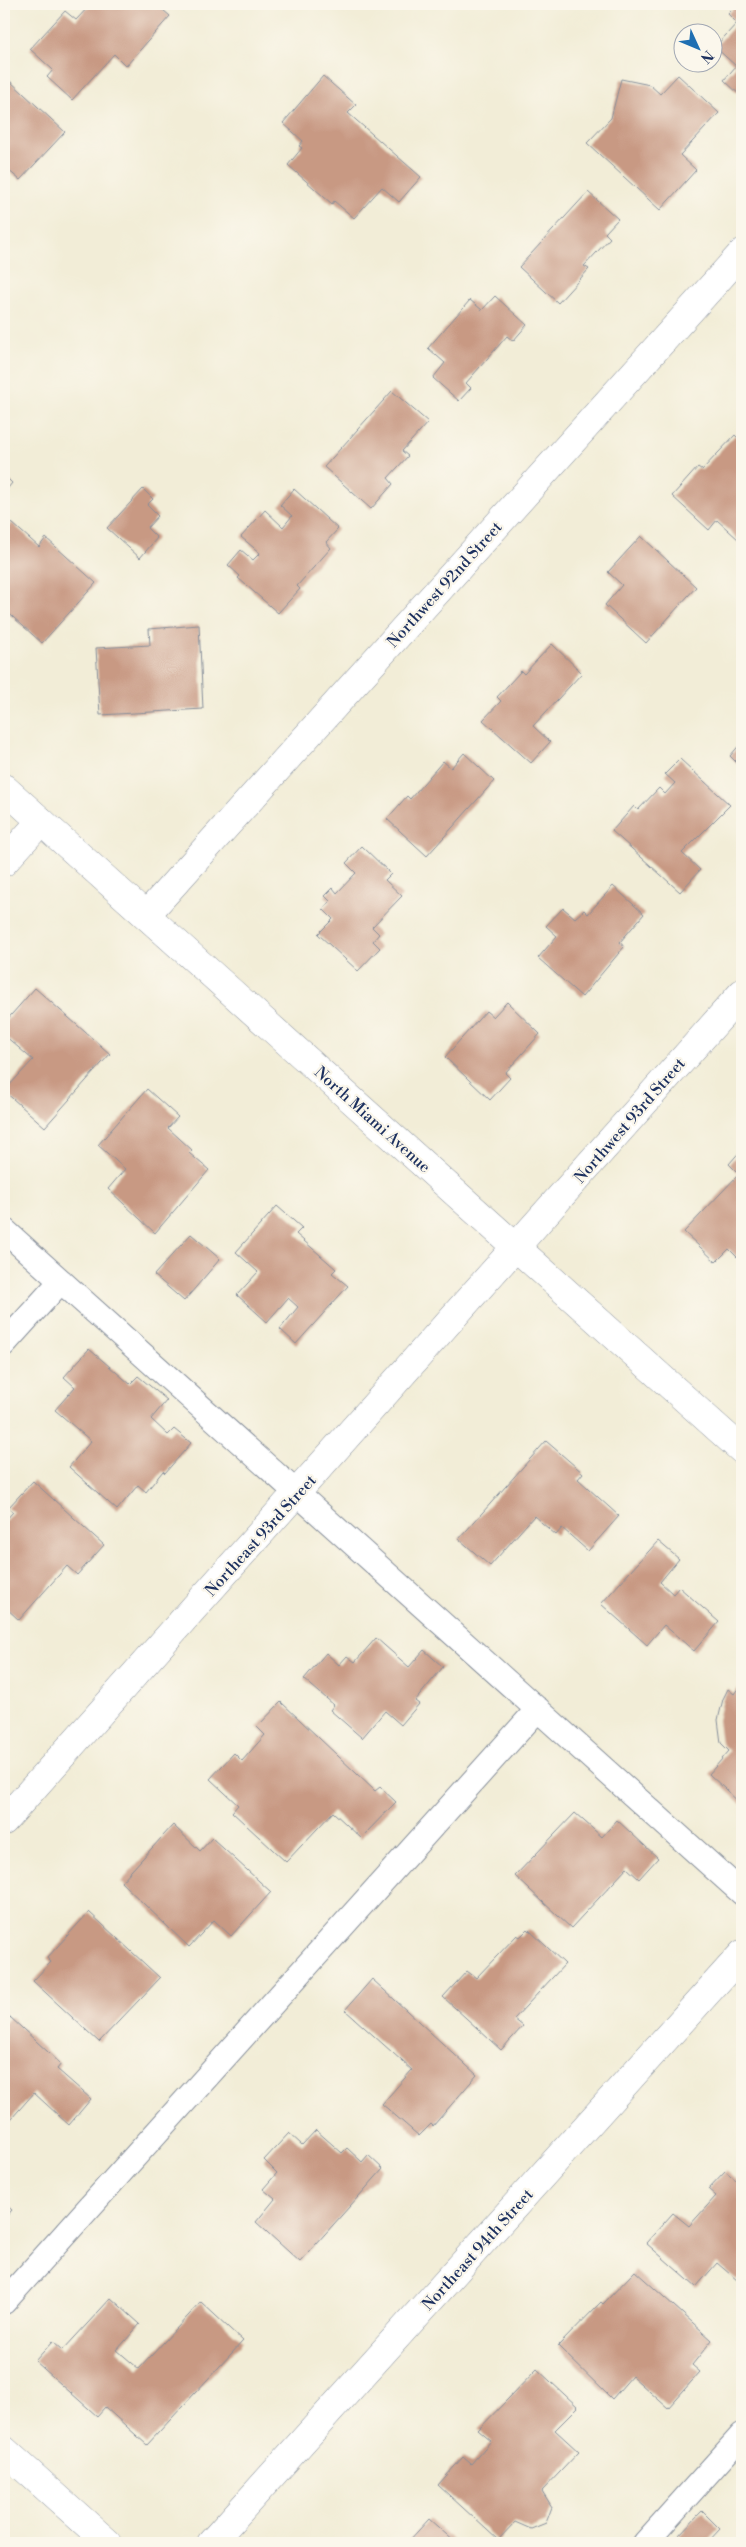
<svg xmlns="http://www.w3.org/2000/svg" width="746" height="2547" font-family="'Libre Bodoni',serif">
  <rect width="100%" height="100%" fill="#fbf7ec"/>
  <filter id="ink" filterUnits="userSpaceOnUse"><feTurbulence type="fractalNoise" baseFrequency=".02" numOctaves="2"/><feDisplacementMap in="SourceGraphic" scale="10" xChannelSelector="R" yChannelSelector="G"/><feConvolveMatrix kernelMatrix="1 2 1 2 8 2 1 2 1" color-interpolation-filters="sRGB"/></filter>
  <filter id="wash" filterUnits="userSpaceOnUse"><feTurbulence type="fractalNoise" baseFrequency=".0096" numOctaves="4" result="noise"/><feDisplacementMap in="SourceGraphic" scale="20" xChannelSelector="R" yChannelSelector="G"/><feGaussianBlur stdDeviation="1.12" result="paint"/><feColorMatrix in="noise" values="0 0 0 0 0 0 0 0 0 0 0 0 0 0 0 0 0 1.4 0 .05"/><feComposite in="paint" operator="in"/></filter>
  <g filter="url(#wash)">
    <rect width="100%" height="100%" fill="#f2edd7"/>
    <g id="blocks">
      <path fill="#c89983" d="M91,4H156L170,16L126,66L114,54L72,100L47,77L53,70L30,49L65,11L76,20Z
        M738,4H742V97L724,80L736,66L715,47L737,23L728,14Z
        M678,75L719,113L680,155L696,170L660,210L587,143L611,118L621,79L650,85L660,94Z
        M323,76L356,105L348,113L421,177L399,202L382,187L354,218L334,201L332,204L288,165L302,148L299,146L303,141L283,123Z
        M10,81L65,132L20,180L7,169L4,173V88Z
        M588,192L618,219L605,233L610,238L584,266L589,269L558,303L519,267Z
        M495,296L527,325L513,341L507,336L466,383L471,388L459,401L433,378L445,363L428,348L470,300L482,310Z
        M392,391L428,422L402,451L408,456L388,478L393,484L371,509L324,467Z
        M735,435L742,442V536L739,540L717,520L709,530L672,496L698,467L702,470Z
        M4,475L12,483L4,493Z
        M143,489L153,499L147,505L158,516L147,528L157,538L140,558L107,528Z
        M294,489L338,529L326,542L331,548L297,586L300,589L278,613L238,578L240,576L228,565L241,550L253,560L260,553L241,537L265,510L283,527L292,516L280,505Z
        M12,523L39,547L46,538L96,583L42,643L4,609V532Z
        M641,536L696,587L646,643L605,605L622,585L608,572Z
        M199,625L203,709L100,715L96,648L150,645L149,629Z
        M552,644L582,673L533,726L550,742L531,763L483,720L501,701L497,697L521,671L524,674Z
        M742,742V768L730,756Z
        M464,753L494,781L427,856L387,819L407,796L410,799L443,761L451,768Z
        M680,759L730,805L682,853L700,870L680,892L612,831L634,806L638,810L659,788L665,794L675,783L665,774Z
        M362,846L391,874L385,880L402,896L372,927L379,934L373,941L380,948L358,971L318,934L333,919L323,909L330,901L325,896L333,888L337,893L356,873L346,863Z
        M613,886L644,914L620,942L624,947L582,997L538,958L557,936L546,926L563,908L575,918L584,910L588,914Z
        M35,988L110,1054L45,1127L4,1091L33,1060L4,1035V1023Z
        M507,1002L540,1034L505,1073L510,1078L490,1100L445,1057L486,1011L493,1017Z
        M147,1089L178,1117L168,1128L192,1150L189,1153L209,1170L155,1233L108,1189L125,1169L98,1145Z
        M742,1149V1262L729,1249L716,1262L684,1232L739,1174L729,1164Z
        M277,1206L302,1228L296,1234L336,1269L332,1273L348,1286L296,1344L280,1329L298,1307L288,1298L267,1322L237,1295L258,1272L236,1252Z
        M191,1234L220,1259L184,1301L154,1275Z
        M89,1349L130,1384L138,1376L167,1400L151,1419L168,1435L174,1429L191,1443L165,1473L163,1471L146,1492L138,1485L117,1510L69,1467L91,1441L55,1410L75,1387L64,1377Z
        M546,1441L583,1473L578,1479L619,1516L588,1551L562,1528L556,1535L534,1516L490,1566L459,1539Z
        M33,1481L104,1545L77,1575L67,1566L19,1620L4,1606V1522L13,1512L8,1508Z
        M658,1541L679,1559L660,1582L673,1594L679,1587L719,1622L694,1651L664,1625L647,1645L601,1604Z
        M376,1638L409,1667L424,1650L443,1667L415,1701L419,1704L401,1725L385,1711L362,1738L330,1710L334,1705L304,1679L326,1653L339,1665L347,1656L355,1662Z
        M742,1683V1805L709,1774L729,1751L721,1743L718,1720L723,1699L728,1689L734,1694Z
        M281,1702L375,1791L380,1787L396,1802L361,1838L333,1812L286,1862L232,1812L238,1805L210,1779L234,1753L242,1761L265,1735L257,1727Z
        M575,1813L602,1837L617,1820L658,1858L639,1879L627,1868L571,1928L515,1876Z
        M173,1825L200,1851L212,1838L271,1892L231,1936L214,1920L189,1947L121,1882Z
        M89,1912L160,1978L99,2042L33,1981L51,1962L47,1958Z
        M528,1929L565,1964L514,2019L523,2026L501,2050L443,1997L467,1971L476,1978L517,1935L520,1937Z
        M372,1979L477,2075L433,2126L431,2124L419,2136L382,2104L412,2070L345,2010Z
        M10,2017L61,2064L57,2069L91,2099L69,2125L34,2093L4,2127V2024Z
        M316,2130L342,2153L347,2148L362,2162L368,2155L383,2169L300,2262L256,2222L275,2199L263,2189L277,2173L264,2160L289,2133L302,2145Z
        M725,2171L742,2185V2274L737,2280L717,2263L696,2287L646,2243L673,2213L689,2226L716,2196L708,2189Z
        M4,2203L12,2210L4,2219Z
        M635,2271L712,2340L692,2365L700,2372L668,2408L632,2376L612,2399L558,2346L601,2302L603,2304Z
        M111,2298L140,2324L117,2350L139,2369L201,2302L243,2341L147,2445L105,2407L97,2416L35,2361L53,2341L63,2350Z
        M537,2369L578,2407L555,2430L579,2452L542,2491L552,2507L546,2523L531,2529L515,2522L498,2540L438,2485L463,2457L471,2464L491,2441L478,2430Z
        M702,2511L720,2529L707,2543H680L675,2539Z
        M429,2519L456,2543H407Z"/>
    </g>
  </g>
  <g filter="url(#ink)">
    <use href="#blocks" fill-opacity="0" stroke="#868e9a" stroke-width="1"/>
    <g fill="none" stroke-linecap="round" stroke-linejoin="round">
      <g stroke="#868e9a" stroke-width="26">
        <path id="service" d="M4,1230L742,1893
          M4,1344L61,1281
          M4,2302L538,1709
          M645,2543L742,2435"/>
      </g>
      <g stroke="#868e9a" stroke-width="29">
        <path id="minor" d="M4,862L41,821
          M146,915L742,253
          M4,1821L742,993
          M4,2450L108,2543
          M211,2543L742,1954"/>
      </g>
      <g stroke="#868e9a" stroke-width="29">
        <path id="secondary" d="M4,788L742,1450"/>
      </g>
      <use href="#service" stroke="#fff" stroke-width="24"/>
      <use href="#minor" stroke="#fff" stroke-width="28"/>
      <use href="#secondary" stroke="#fff" stroke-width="28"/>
    </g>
  </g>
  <g text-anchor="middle" stroke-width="4.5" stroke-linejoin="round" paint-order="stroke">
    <g font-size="16" fill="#1b2f5e" stroke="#fbf7ec">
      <text transform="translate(444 584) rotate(-48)" y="6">Northwest 92nd Street</text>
      <text transform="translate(373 1119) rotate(42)" y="6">North Miami Avenue</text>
      <text transform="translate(629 1120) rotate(-49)" y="6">Northwest 93rd Street</text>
      <text transform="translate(260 1535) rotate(-48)" y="6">Northeast 93rd Street</text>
      <text transform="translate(477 2249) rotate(-48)" y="6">Northeast 94th Street</text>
    </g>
  </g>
  <rect width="746" height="2547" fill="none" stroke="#fbf7ec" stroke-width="20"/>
  <g transform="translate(698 48) rotate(134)"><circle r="24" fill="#fbf7ec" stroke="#a1a7b3"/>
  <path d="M0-4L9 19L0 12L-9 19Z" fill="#1f6fb2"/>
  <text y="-8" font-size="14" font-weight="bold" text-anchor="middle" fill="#1b2f5e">N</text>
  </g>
</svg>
